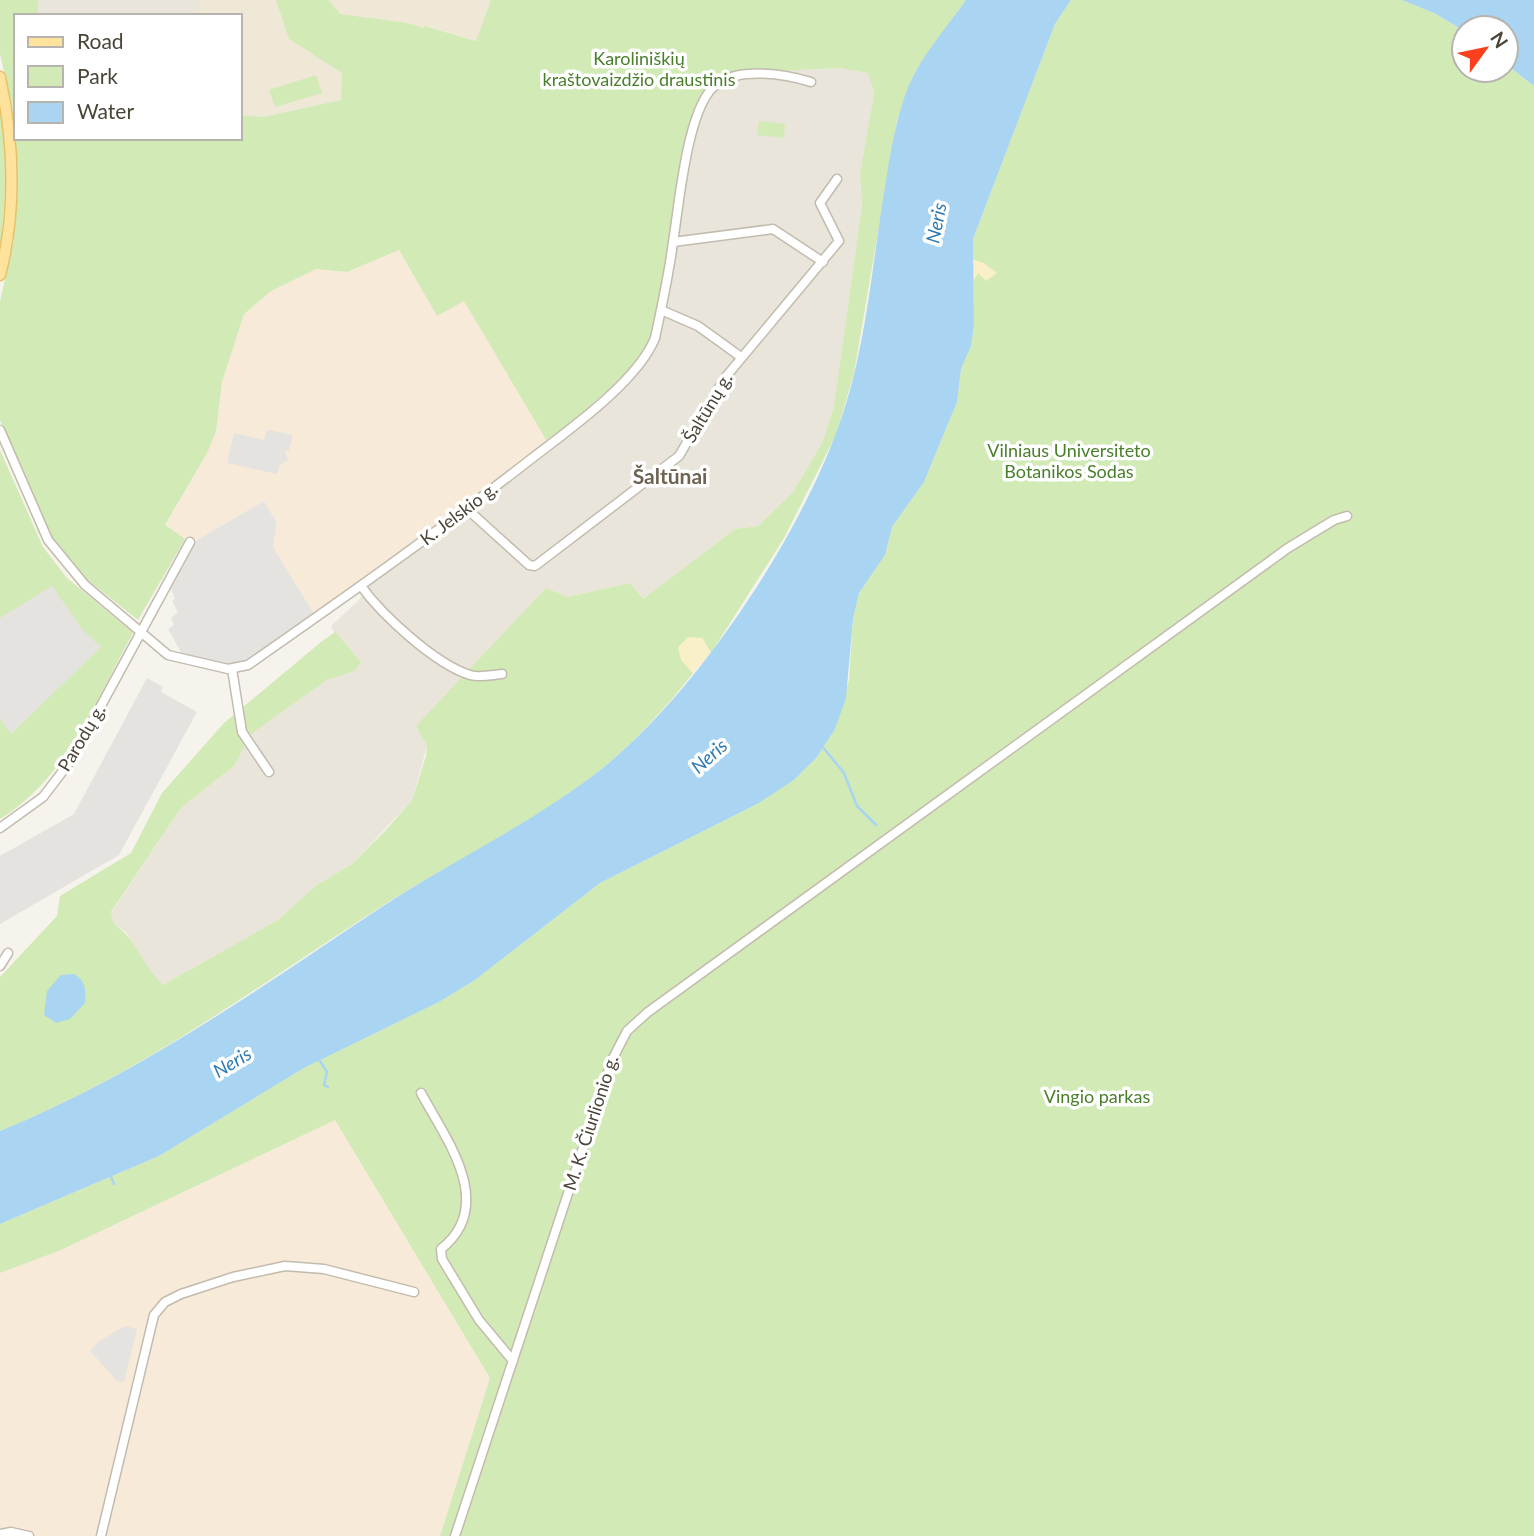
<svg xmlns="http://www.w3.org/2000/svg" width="1534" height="1536" font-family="Lato,sans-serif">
  <rect width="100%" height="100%" fill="#f6f3ec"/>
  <path fill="#eae5da" d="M38,0H276L289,39L342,73L341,100L264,117L240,115V16H38Z
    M840,68L868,73L874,93L860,174L862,205L834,406L823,441L793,492L758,526L735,529L643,599L630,583L566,597L416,726L427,746L412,800L352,864L314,887L278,920L163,985L153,976L126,932L114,924L111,913L181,808L234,766L250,734L327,680L355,671L331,626L359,600L366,588L552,450L548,443L650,340L668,254L689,123L709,87L721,77L735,73Z"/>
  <path fill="#f7ead8" d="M399,250L437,316L464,300L548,443L314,614L273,547L277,523L264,501L197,540L185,539L165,526L207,453L216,432L222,382L244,314L271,291L316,269L347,272Z
    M335,1120L490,1378L440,1536H0V1273L61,1250Z"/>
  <path fill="#efe8d6" d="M199,0H276L289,39L342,73L341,100L264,117L240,115V16H180L201,9Z
    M328,0H491L477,41L426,26L424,29L408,23L341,14Z"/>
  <path fill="#d2eab5" d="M0,0H38V16H16V138H240V115L264,117L341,100L342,73L289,39L276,0H328L341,14L408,23L423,28L425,26L476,41L491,0H966L914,74L897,121L854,373L836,435L784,538L711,653L702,638L681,660L693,673C664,710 631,746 594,775C528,826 452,862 382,906C254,988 143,1073 0,1131V977L57,916L60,896L131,853L162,793L224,723L321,642L335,632L361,662L355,671L327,680L251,734L234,766L181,808L111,912L114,924C137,939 143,967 163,985L278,920L314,887L352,864L385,831L412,800L426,756L427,746L416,726L546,588L567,597L630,583L643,599L735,529L758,526L793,492L823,441L834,406L862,205L860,174L874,93L868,73L840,68L735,73L721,77L709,87L689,123L668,254L650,340L639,362L548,443L464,301L437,316L399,250L347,272L316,269L271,291L244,314L222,382L216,432L207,453L165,525L185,539L138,620L84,577L65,557L44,525L0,420V301L14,240L17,161L12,105L0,54Z
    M1071,0H1402L1436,14L1464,31V70H1506V64L1534,86V1536H440L490,1378L335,1120L61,1250L0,1273V1224L159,1156L304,1068L439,1002L475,980L600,883L759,803L794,780L817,757L835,729L849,680L853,619L859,593L885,555L892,527L924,482L957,402L961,369L971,346L974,326L973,239L1055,24Z
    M316,75L322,93L275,107L269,90Z
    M0,103L7,171L0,255Z
    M759,121L785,124L784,138L757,135Z
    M0,450L43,547L67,578L133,633C96,700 67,778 0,819Z"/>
  <path fill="#f9efc9" d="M972,259L984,263L997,273L986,281L978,273L973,282Z
    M688,637L702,638L711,653L693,673L681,660L678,647Z"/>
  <path fill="#e5e3e0" d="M270,430L293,435L289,450L285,452L288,460L280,465L277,474L227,463L234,433L264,440L266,431Z
    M264,501L277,523L273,547L314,614L244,662L228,664L182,654L168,629L174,625L171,618L178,612L172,601L175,599L171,589L197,540Z
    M52,586L82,629L101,647L11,734L0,719V618Z
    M147,678L163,687L161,692L197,712L119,855L0,924V856L74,814Z
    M125,1326L137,1329L124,1382L117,1381L90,1351L99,1341Z"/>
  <path fill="#a9d4f2" d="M966,0H1071L1055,24L973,239L974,326L971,346L961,369L957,402L924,482L892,527L885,555L859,593L853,619L846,698L835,729L817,757L794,780L759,803L600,883L475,980L439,1002L304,1068L159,1156L0,1224V1131C133,1077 250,995 368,916C440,867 520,830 590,778C688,705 794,547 836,433C865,358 871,273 884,193C890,156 895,120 909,85C923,54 946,28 966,0Z
    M1402,0H1534V86L1506,64V28H1464V31L1436,14Z
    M74,974C86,981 86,991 85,1003L70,1019L56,1023L44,1015L47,991L61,975Z"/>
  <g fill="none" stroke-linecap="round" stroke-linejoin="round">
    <path stroke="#a9d4f2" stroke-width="2.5" d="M821,745L844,773L857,806L876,825
      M318,1058L327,1072L324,1085L328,1087
      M111,1177L114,1184"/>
    <g stroke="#c2bbae" stroke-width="11">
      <path id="minor" d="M673,242L773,229L823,262
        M661,310L698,326L741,357
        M0,430L48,540L85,585L168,655L228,669L248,665C344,598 439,531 531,459C569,430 638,381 655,338C662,306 669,274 673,242C679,207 687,104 717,84C741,67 785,74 811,82
        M467,509L529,565L535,566L679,456L724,379L839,241L820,203L837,179
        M361,586C382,615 435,664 470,675C480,678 491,675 502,674
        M232,669L242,732L269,772
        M0,828L43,797L72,759L190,542
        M0,966L8,953
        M421,1093C446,1139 497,1205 441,1249L442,1259L479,1320L513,1361
        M0,1534L11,1532L29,1536
        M101,1536L154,1315L165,1302L181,1294L233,1277L285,1266L324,1269L414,1292
        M455,1536L612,1060L627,1031L648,1012L1288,548L1334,520L1347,516"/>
    </g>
    <g stroke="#e6c16a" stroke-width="13">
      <path id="major" d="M0,77C14,143 17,209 0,275"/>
    </g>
    <use href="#minor" stroke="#fff" stroke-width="8"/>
    <use href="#major" stroke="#ffe39c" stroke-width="10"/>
  </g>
  <g text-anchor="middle" stroke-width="7" stroke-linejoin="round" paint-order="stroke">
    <g font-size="18" fill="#4a7f2a" stroke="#fff">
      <text x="639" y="65">Karoliniškių<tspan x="639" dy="21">kraštovaizdžio draustinis</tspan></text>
      <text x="1069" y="457">Vilniaus Universiteto<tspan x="1069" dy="21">Botanikos Sodas</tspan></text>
      <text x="1097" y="1103">Vingio parkas</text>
    </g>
    <g font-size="18" fill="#4b4439" stroke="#fff">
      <text transform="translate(708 408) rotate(-59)" y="6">Šaltūnų g.</text>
      <text transform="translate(459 514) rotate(-37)" y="6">K. Jelskio g.</text>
      <text transform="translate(82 738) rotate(-59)" y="6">Parodų g.</text>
      <text transform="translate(591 1123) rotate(-72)" y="6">M. K. Čiurlionio g.</text>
    </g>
    <g font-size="19" font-style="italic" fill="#2e7ab2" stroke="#fff">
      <text transform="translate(936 223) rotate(-79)" y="7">Neris</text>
      <text transform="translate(709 756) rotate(-42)" y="7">Neris</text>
      <text transform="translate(232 1062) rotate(-31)" y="7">Neris</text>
    </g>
    <g font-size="21" font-weight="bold" fill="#6e6250" stroke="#fff">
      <text x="670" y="484">Šaltūnai</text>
    </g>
  </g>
  <rect x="14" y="14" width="228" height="126" fill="#ffffff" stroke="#b7b4b0" stroke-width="2"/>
  <rect x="28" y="37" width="35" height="10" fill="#ffe39c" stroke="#b7b4b0" stroke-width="2"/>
  <text x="77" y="49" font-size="21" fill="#4b4439">Road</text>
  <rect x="28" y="66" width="35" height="21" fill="#d2eab5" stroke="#b7b4b0" stroke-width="2"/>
  <text x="77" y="84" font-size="21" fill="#4b4439">Park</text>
  <rect x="28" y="102" width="35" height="21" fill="#a9d4f2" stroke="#b7b4b0" stroke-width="2"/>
  <text x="77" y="119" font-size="21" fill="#4b4439">Water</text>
  <g transform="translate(1485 49) rotate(57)"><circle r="33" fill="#ffffff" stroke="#b7b4b0" stroke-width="2"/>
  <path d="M0-5L12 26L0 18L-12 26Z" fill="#fc3f1d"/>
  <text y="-10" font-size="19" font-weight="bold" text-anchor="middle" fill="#4b4439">N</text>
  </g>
</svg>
